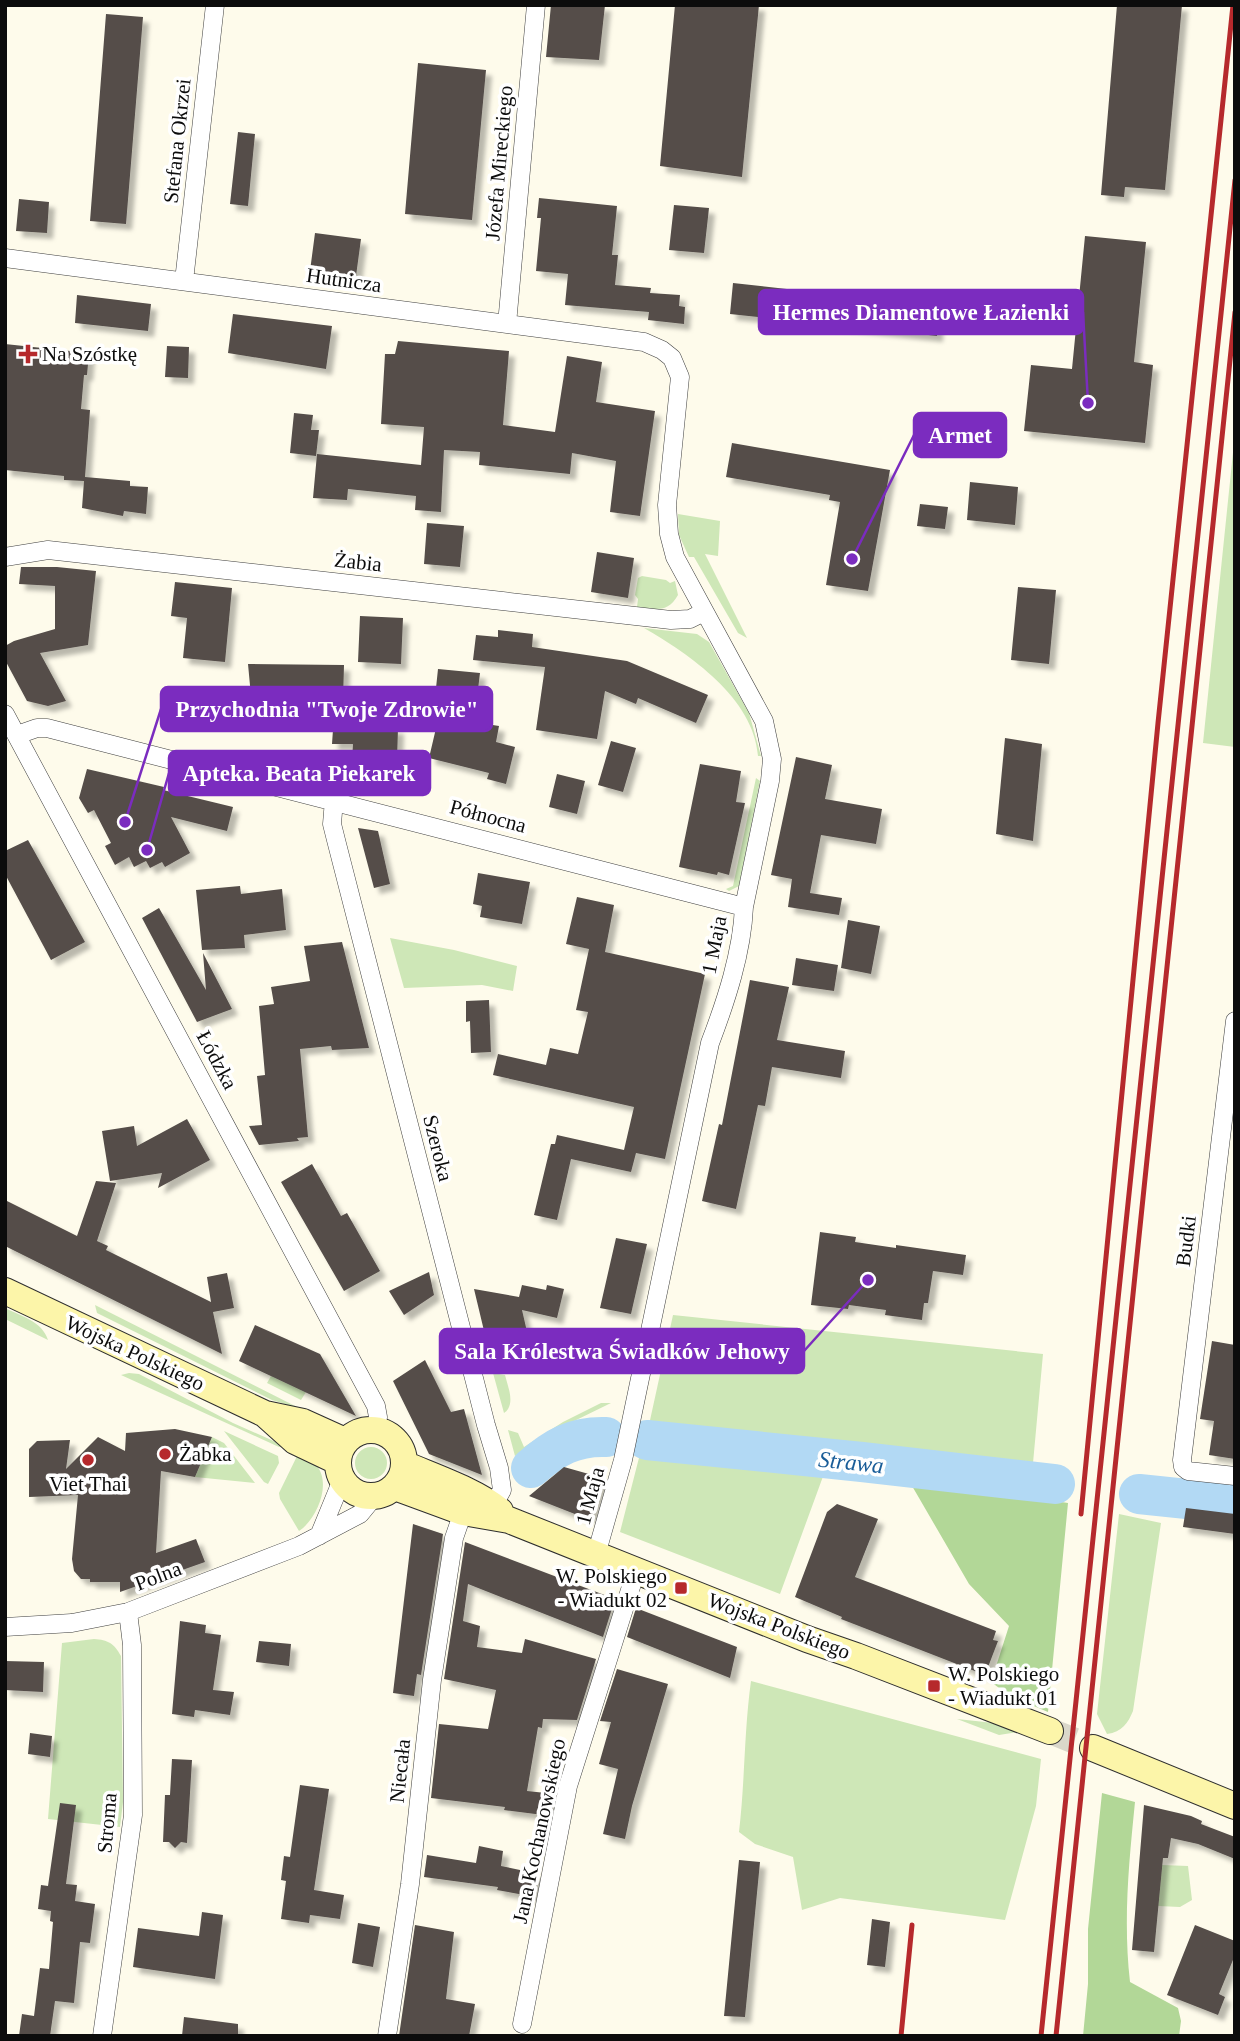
<svg xmlns="http://www.w3.org/2000/svg" width="1240" height="2041" font-family="Georgia,serif">
  <defs>
    <filter id="shadow"><feDropShadow dx="6" dy="6" stdDeviation="2" flood-color="#0004"/></filter>
  </defs>
  <rect width="100%" height="100%" fill="#fefbeb"/>
  <path fill="#cee7b7" d="M1235,433V747L1203,743Z
    M678,514L720,521L718,556L705,554L747,638L738,633L694,557H689L679,535Z
    M642,576L666,580L670,583L675,581L678,595C668,613 655,610 637,607L638,599L635,595L638,578Z
    M644,628L697,634L709,642L749,713L761,756H758C754,698 689,654 644,628Z
    M756,778L760,781L739,886L729,891L726,889L733,886Z
    M390,938L454,950L517,966L513,991L482,985L404,988Z
    M95,1305L301,1409L272,1400L97,1313Z
    M5,1308C21,1316 42,1321 48,1340L5,1319Z
    M673,1315L1043,1354L1032,1474L647,1434Z
    M129,1373L139,1374L233,1423L285,1446L279,1447L121,1375Z
    M493,1373L505,1375C508,1387 516,1405 504,1413Z
    M271,1376L306,1392L301,1400L267,1383Z
    M601,1403H611L566,1425L515,1456L508,1430L518,1433L524,1447L563,1422Z
    M224,1431L278,1456L279,1463L268,1484L264,1482Z
    M212,1437L224,1443L255,1483L195,1477Z
    M355 1463a16 16 0 1 1 32 0a16 16 0 1 1-32 0Z
    M641,1450L825,1471L780,1594L620,1532Z
    M299,1452C304,1456 313,1460 317,1466C332,1485 316,1520 299,1531L280,1499L279,1493Z
    M1119,1514L1161,1523L1133,1711C1128,1723 1122,1732 1107,1734L1097,1714Z
    M94,1639C108,1640 114,1643 121,1656L123,1802L120,1827L48,1819L62,1643Z
    M751,1681L1041,1759L1036,1806L1005,1920L840,1898L802,1910L793,1857L755,1844L739,1832C745,1782 744,1731 751,1681Z
    M957,1719L994,1723L1018,1732L999,1735Z
    M1162,1865L1188,1866L1192,1900L1180,1907L1158,1906Z"/>
  <path fill="#b2d797" d="M908,1479L1068,1503L1048,1712L1010,1696L991,1682L1009,1626L969,1584Z
    M1102,1793L1135,1802C1129,1862 1123,1921 1130,1982L1178,2008L1181,2021L1179,2036H1083L1088,1984V1929Z"/>
  <g fill="none" stroke-linecap="round" stroke-linejoin="round">
    <path stroke="#b2d9f4" stroke-width="40" d="M647,1440L862,1462L1055,1484
      M531,1468C555,1447 574,1436 606,1437
      M1139,1494L1235,1504"/>
  </g>
  <path fill="#544d49" filter="url(#shadow)" d="M551,5H605L599,60L546,57Z
    M675,5H759L742,177L660,166Z
    M1117,5H1182L1165,190L1125,187L1124,197L1101,195Z
    M106,14L143,17L126,224L90,221Z
    M418,63L486,70L472,220L405,214Z
    M238,132L255,134L248,206L230,204Z
    M539,198L617,206L612,255H618L615,285L651,288L650,293L680,295L679,306L685,307L684,324L648,320L649,312L565,305L568,274L536,271L541,218H537Z
    M19,199L49,202L47,233L16,231Z
    M674,205L709,208L704,253L669,250Z
    M315,233L361,239L356,276L310,271Z
    M1085,236L1146,242L1134,362L1153,365L1145,443L1024,431L1031,365L1072,369Z
    M733,283L938,306L937,336L730,314Z
    M77,295L151,304L148,331L75,323Z
    M233,314L332,326L326,369L228,353Z
    M398,341L509,351L503,425L555,432L567,356L602,362L596,402L655,411L640,516L610,512L616,461L572,453L570,474L479,465L480,452L444,450L441,512L415,510L416,496L348,489L347,500L313,498L317,454L421,465L424,427L381,424L385,354H395Z
    M5,344L89,353L87,375H84L81,409L90,410L85,477L130,481V486L148,487L146,514L124,511L123,516L82,508L84,481L64,480V476L5,470Z
    M167,346L189,347L188,378L165,377Z
    M294,413L313,415L311,430H319L316,456L290,453Z
    M732,443L890,470L868,591L826,585L840,502L829,500L830,495L726,477Z
    M970,482L1018,487L1015,525L967,520Z
    M920,504L948,507L945,529L917,526Z
    M427,523L464,526L460,567L424,564Z
    M597,552L634,558L628,598L591,592Z
    M21,567H57L96,571L88,645L40,653L66,701L48,706L27,701L5,660V646L14,641L55,629V586L19,584Z
    M175,582L232,588L225,662L183,658L187,618L171,616Z
    M1018,587L1056,590L1049,664L1011,660Z
    M360,616L403,618L401,664L358,662Z
    M498,630L533,634L532,647L627,661L708,695L696,723L638,698L636,704L605,691L597,739L536,730L545,667L473,660L476,635L498,637Z
    M248,664L344,665L343,700L251,696Z
    M438,669L480,673L474,722L499,726L496,742L515,747L506,784L487,779L489,773L429,758L441,707H434Z
    M334,715L389,717V728H398L397,760H387V766L360,764V759H352L353,744H332Z
    M1005,738L1042,744L1033,841L996,834Z
    M611,741L636,748L623,792L598,785Z
    M796,757L832,765L825,799L882,809L876,844L821,835L810,893L842,898L839,915L788,907L792,879L771,875Z
    M700,764L741,771L736,802L745,803L729,875L718,872L717,875L679,867Z
    M87,769L164,787L163,790L233,807L227,831L171,817L190,853L165,867L162,862L150,868L146,861L134,867L129,857L115,865L105,846L111,843L94,810L88,813L79,798Z
    M557,774L585,781L577,814L549,807Z
    M358,828L378,831L390,884L374,888Z
    M28,840L85,942L51,960L5,874V851Z
    M478,873L530,882L522,924L480,917L482,906L473,904Z
    M240,886L241,894L282,889L286,930L244,935L245,948L202,950L196,890Z
    M577,897L614,905L605,952L705,974L665,1159L636,1153L631,1172L571,1159L557,1220L534,1215L551,1144H555L557,1135L624,1150L634,1107L493,1075L498,1054L546,1065L550,1048L578,1054L588,1012L576,1010L589,949L566,944Z
    M159,908L206,990L203,953L232,1009L197,1022L142,918Z
    M848,920L880,926L871,974L841,968Z
    M342,942L369,1048L332,1050L331,1046L300,1049L308,1137L297,1138L299,1141L259,1145L249,1126L262,1125L257,1076L265,1075L259,1006L274,1004L271,987L310,981L304,946Z
    M796,958L838,965L834,991L792,985Z
    M750,980L789,987L777,1040L845,1051L841,1078L772,1067L765,1106L758,1105L736,1209L702,1201L719,1124L722,1125Z
    M489,1000L491,1052L471,1053L470,1021L466,1022V1001Z
    M187,1119L210,1160L158,1188L162,1173L110,1181L102,1131L134,1126L137,1146Z
    M312,1164L341,1216L347,1213L380,1271L344,1291L281,1182Z
    M96,1181L116,1183L97,1241L108,1246L106,1250L211,1302L207,1277L227,1273L234,1308L213,1312L222,1354L5,1246V1200L77,1236Z
    M820,1232L856,1237L855,1242L896,1248V1245L966,1255L963,1275L933,1271L928,1303H924L922,1320L885,1315L886,1310L849,1305L848,1309L811,1305Z
    M616,1238L647,1244L631,1314L600,1308Z
    M429,1272L434,1295L404,1315L389,1291Z
    M522,1285L546,1290L547,1285L564,1289L557,1318L522,1310L534,1362L507,1357L491,1360L474,1289L519,1297Z
    M255,1325L320,1354L356,1416L239,1361Z
    M1212,1341L1235,1345V1459L1209,1455L1214,1421L1200,1419Z
    M425,1360L451,1412L464,1409L482,1475L429,1454L393,1381Z
    M175,1429L212,1437L195,1477L161,1471L156,1553L196,1539L205,1562L120,1592V1582H90V1579H81L74,1571L72,1559L78,1495L29,1497V1449L37,1441L70,1440L66,1469L98,1437L125,1451L126,1433Z
    M564,1467L603,1478L593,1514L585,1518L529,1496Z
    M837,1504L878,1519L855,1577L996,1631L993,1640L998,1641L985,1675L841,1619L842,1617L795,1597L827,1512Z
    M1186,1508L1235,1514V1534L1183,1527Z
    M413,1524L443,1534L421,1675L417,1674L414,1696L393,1693Z
    M465,1542L615,1599L603,1637L468,1584L463,1621L480,1626L477,1647L522,1653L525,1639L596,1659L577,1720L543,1719L542,1728L538,1727L527,1791L555,1794L551,1816L504,1810L505,1807L431,1798L439,1724L488,1729L496,1690L444,1679Z
    M636,1608L737,1647L730,1678L627,1637Z
    M180,1621L206,1625L205,1633L221,1635L213,1690L234,1692L230,1715L195,1710L194,1717L172,1714Z
    M259,1641L291,1644L289,1666L256,1662Z
    M5,1661L44,1662L43,1692L5,1690Z
    M617,1669L668,1684L632,1806L625,1839L603,1834L618,1769L599,1764L611,1722L600,1721Z
    M30,1733L52,1736L50,1757L28,1754Z
    M172,1759L192,1760L187,1843L181,1842L175,1848L169,1842H163L165,1795H170Z
    M300,1785L329,1789L314,1890L344,1895L340,1919L310,1915L309,1923L281,1919L286,1881L281,1880L284,1856L290,1857Z
    M60,1803L76,1805L66,1884L77,1885L75,1901L95,1904L90,1943L80,1942L74,2003L55,2001L50,2036H19L22,2014L34,2016L40,1968L49,1969L53,1922L50,1921L51,1911L38,1909L41,1885L48,1886Z
    M1144,1805L1191,1816L1202,1821L1201,1824L1235,1837V1859L1198,1844L1171,1838L1168,1858H1163L1154,1952L1132,1950Z
    M479,1846L503,1851L501,1866L539,1874L535,1897L497,1890L498,1887L424,1877L427,1855L476,1863Z
    M739,1860L760,1862L745,2017L724,2016Z
    M202,1912L223,1915L215,1979L133,1967L138,1928L199,1936Z
    M872,1919L890,1922L885,1967L867,1965Z
    M358,1923L380,1927L373,1967L352,1963Z
    M415,1925L454,1932L446,1999L475,2004L469,2036H399Z
    M1195,1925L1235,1941V1955L1219,1994L1225,1997L1218,2015L1167,1995Z
    M184,2017L238,2024V2036H182Z"/>
  <g fill="none" stroke-linecap="round" stroke-linejoin="round">
    <path stroke="#dad7ca" stroke-width="26" stroke-dasharray="26 13" stroke-linecap="butt" d="M1050,1731L1093,1748"/>
    <g stroke="#3f3f3f" stroke-width="19">
      <path id="street" d="M5,258L644,342L662,350L672,358L680,377L667,505L669,534L675,557L764,721L772,759L770,781L744,907C742,953 726,1001 710,1043L623,1460L596,1555
        M184,281L215,5
        M507,324L536,5
        M5,557L48,550L671,620L690,619L704,612
        M5,714L376,1406L378,1417L376,1430
        M17,735L37,728H47L744,907
        M334,800L332,824L336,840L486,1425L499,1468L502,1490L493,1506
        M1235,1021L1182,1460L1183,1467L1188,1471L1235,1476
        M319,1536L342,1480
        M5,1627L72,1623L128,1612L299,1546L360,1514L374,1497
        M522,2024L568,1786L636,1571
        M102,2036L133,1815L132,1645L128,1612
        M387,2036L410,1884L432,1680L454,1538L463,1512"/>
    </g>
    <g stroke="#2e2e2e" stroke-width="28">
      <path id="secondary" d="M5,1291L265,1414L303,1422L345,1441
        M266,1415L295,1441L337,1461
        M338 1463a33 33 0 1 1 66 0a33 33 0 1 1-66 0Z
        M404,1464C434,1477 476,1491 500,1511
        M395,1487L463,1512L509,1520L807,1639L856,1656L1050,1731
        M1093,1748L1235,1806"/>
    </g>
    <use href="#street" stroke="#fff" stroke-width="18"/>
    <use href="#secondary" stroke="#fcf5a9" stroke-width="26"/>
    <path stroke="#b6292c" stroke-width="5" d="M1081,1514L1158,723L1233,5
      M901,2036L912,1925
      M1041,2036L1235,180
      M1056,2036L1235,312"/>
  </g>
  <g fill="#b6292c" stroke="#fff" stroke-width="2.5">
    <path d="M24.5 343.5h7v7h7v7h-7v7h-7v-7h-7v-7h7z"/>
    <circle cx="165" cy="1454" r="7"/>
    <circle cx="88" cy="1460" r="7"/>
    <rect x="674" y="1581" width="14" height="14" rx="3.5"/>
    <rect x="927" y="1679" width="14" height="14" rx="3.5"/>
  </g>
  <g text-anchor="middle" stroke-width="7" stroke-linejoin="round" paint-order="stroke">
    <g font-size="21" fill="#0c0c0c" stroke="#fff">
      <text transform="translate(177 141) rotate(-84)" y="7">Stefana Okrzei</text>
      <text transform="translate(499 163) rotate(-85)" y="7">Józefa Mireckiego</text>
      <text transform="translate(344 280) rotate(8)" y="7">Hutnicza</text>
      <text transform="translate(358 562) rotate(6)" y="7">Żabia</text>
      <text transform="translate(488 816) rotate(15)" y="7">Północna</text>
      <text transform="translate(714 945) rotate(-79)" y="7">1 Maja</text>
      <text transform="translate(217 1060) rotate(62)" y="7">Łódzka</text>
      <text transform="translate(438 1148) rotate(76)" y="7">Szeroka</text>
      <text transform="translate(1186 1241) rotate(-83)" y="7">Budki</text>
      <text transform="translate(135 1353) rotate(25)" y="7">Wojska Polskiego</text>
      <text transform="translate(590 1496) rotate(-75)" y="7">1 Maja</text>
      <text transform="translate(158 1576) rotate(-21)" y="7">Polna</text>
      <text transform="translate(779 1626) rotate(21)" y="7">Wojska Polskiego</text>
      <text transform="translate(400 1771) rotate(-84)" y="7">Niecała</text>
      <text transform="translate(107 1823) rotate(-85)" y="7">Stroma</text>
      <text transform="translate(539 1831) rotate(-78)" y="7">Jana Kochanowskiego</text>
    </g>
    <g font-size="21" fill="#0c0c0c" stroke="#fff" text-anchor="start">
      <text x="42" y="361">Na Szóstkę</text>
      <text x="179" y="1461">Żabka</text>
      <text x="88" y="1491" text-anchor="middle">Viet Thai</text>
      <text x="667" y="1583" text-anchor="end">W. Polskiego<tspan x="667" dy="24">- Wiadukt 02</tspan></text>
      <text x="948" y="1681">W. Polskiego<tspan x="948" dy="24">- Wiadukt 01</tspan></text>
    </g>
    <g font-size="23" font-style="italic" fill="#1a5d98" stroke="#fff">
      <text transform="translate(851 1462) rotate(6)" y="8">Strawa</text>
    </g>
  </g>
  <path fill="none" stroke="#7b2cbf" stroke-width="2.5" d="M1088 403L1083 312M852 559L914 435M125 822L161 709M147 850L169 773M868 1280L804 1351"/>
  <g fill="#7b2cbf" stroke="#fff" stroke-width="2.5">
    <circle cx="1088" cy="403" r="7"/>
    <circle cx="852" cy="559" r="7"/>
    <circle cx="125" cy="822" r="7"/>
    <circle cx="147" cy="850" r="7"/>
    <circle cx="868" cy="1280" r="7"/>
  </g>
  <g fill="#7b2cbf" stroke="#7b2cbf" stroke-width="2.5">
    <rect x="759" y="290" width="324" height="44" rx="7"/>
    <rect x="914" y="413" width="92" height="44" rx="7"/>
    <rect x="161" y="687" width="331" height="44" rx="7"/>
    <rect x="169" y="751" width="261" height="44" rx="7"/>
    <rect x="440" y="1329" width="364" height="44" rx="7"/>
  </g>
  <g font-size="23" text-anchor="middle" font-weight="bold" fill="#fff">
    <text x="921" y="320">Hermes Diamentowe Łazienki</text>
    <text x="960" y="443">Armet</text>
    <text x="327" y="717">Przychodnia "Twoje Zdrowie"</text>
    <text x="299" y="781">Apteka. Beata Piekarek</text>
    <text x="622" y="1359">Sala Królestwa Świadków Jehowy</text>
  </g>
  <rect width="1240" height="2041" fill="none" stroke="#0c0c0c" stroke-width="14"/>
</svg>
